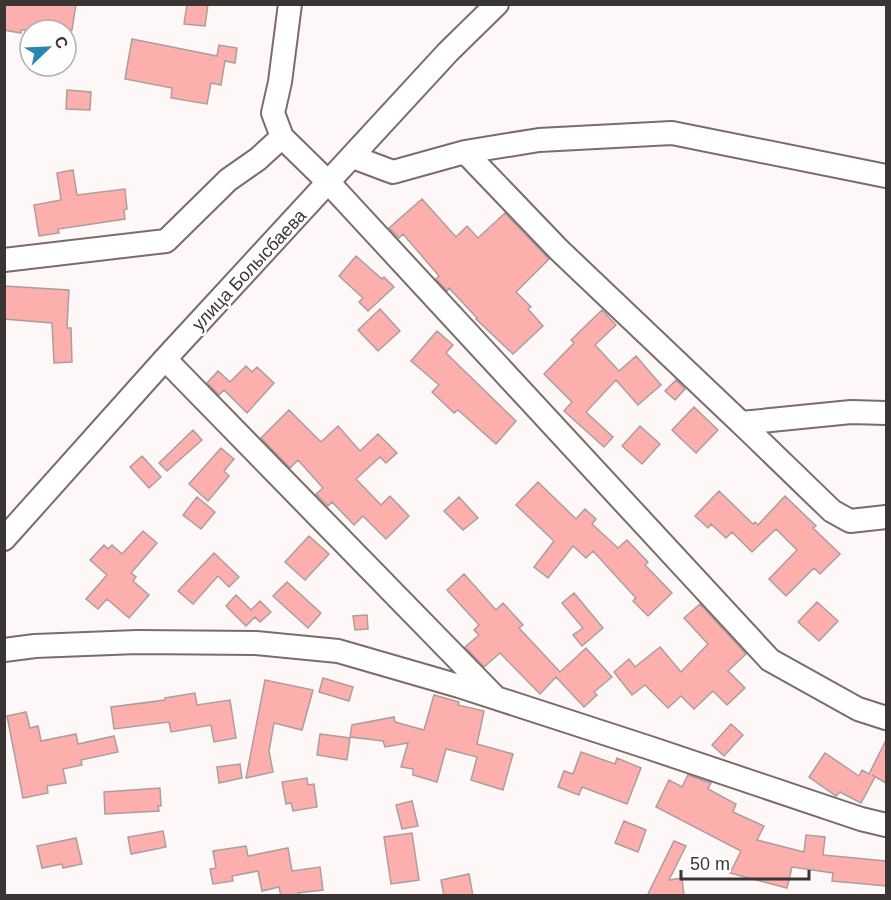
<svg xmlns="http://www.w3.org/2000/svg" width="891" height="900" font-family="Arial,sans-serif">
  <rect width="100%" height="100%" fill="#fef7f7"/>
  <path fill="#fcafad" stroke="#ad9d9d" stroke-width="1.5" d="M4,4H76L72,30H21V33L4,30Z
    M187,4H208L205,26L184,24Z
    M132,39L217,56L219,45L237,48L235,63L225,61L221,85L211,83L207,104L171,98L172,88L125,79Z
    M67,90L91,92L90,110L66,109Z
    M73,170L77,195L125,189L127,209L124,210L125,219L58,229L59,233L39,236L34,205L61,200L57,173Z
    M422,199L456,237L467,226L478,238L505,213L549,259L516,292L531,307L528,309L543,326L513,354L476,319L477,318L449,288L447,291L436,279L439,276L403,234L399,238L389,228Z
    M356,256L382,279L384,277L394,287L368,311L359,302L363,298L339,276Z
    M4,286L69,290L67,328H71L72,362L54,363L52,323L4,319Z
    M380,309L400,331L378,351L358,330Z
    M602,310L616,325L595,345L619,371L636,356L661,385L638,405L616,380L586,412L613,437L604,447L564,411L572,402L544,374L574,343L571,340Z
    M437,331L453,345L446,353L516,421L496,444L458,410L454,413L432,392L439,385L411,361Z
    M246,366L252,372L257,367L274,383L247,413L224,390L219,395L207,383L218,371L230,382Z
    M676,380L685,389L675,400L665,391Z
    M694,407L718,430L696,453L672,430Z
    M289,410L321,442L338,426L360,451L378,434L397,453L386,463L380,457L356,479L381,505L390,496L409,516L386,539L363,516L354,525L332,502L328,506L316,494L323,488L298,460L290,468L261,438Z
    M640,426L660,444L642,464L622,446Z
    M193,430L202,440L167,471L159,463Z
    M221,448L234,459L224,471L229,476L208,501L189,484Z
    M142,456L161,477L149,488L130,467Z
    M538,482L576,519L585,509L596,519L592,524L618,548L627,540L648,562L645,565L672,593L648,616L633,601L636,598L593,551L586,558L573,546L548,578L534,567L554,541L516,505Z
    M719,491L753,524L755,522L758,525L785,496L816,526L813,528L840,554L820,574L814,568L786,596L769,579L797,550L776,529L752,552L732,532L726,538L711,524L708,528L695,516Z
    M197,497L215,512L201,529L183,515Z
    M459,497L478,518L463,530L444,511Z
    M143,531L157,543L131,573L136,577L133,581L149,595L129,618L107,599L98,609L86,599L107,575L90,560L104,545L108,549L112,545L122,554Z
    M309,536L329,554L305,580L285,562Z
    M214,553L239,577L229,587L218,576L193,604L178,591Z
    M464,574L496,610L503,603L523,625L519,628L560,672L586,648L612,677L594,692L597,695L584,707L556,677L540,694L500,653L484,667L465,647L479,635L474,630L479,625L447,590Z
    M287,582L321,613L308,628L273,596Z
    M574,593L603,628L582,646L573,635L583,628L562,603Z
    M236,595L251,610L260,601L271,612L260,622L255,617L246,626L226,606Z
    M817,602L838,621L819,641L798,622Z
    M700,604L746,654L728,671L745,688L727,705L713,691L694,709L681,696L668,708L645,685L632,695L614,672L629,659L635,667L660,647L681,672L708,644L684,618Z
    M367,615L368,629L355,630L353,616Z
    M323,678L353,687L349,701L319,692Z
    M265,680L313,690L302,730L274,723L269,751L273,772L246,778Z
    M195,693L197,705L230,700L236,738L214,742L211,725L171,732L169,722L114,729L111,707L165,700V698Z
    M434,695L459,702L458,705L484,711L477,744L513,754L503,790L471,780L477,757L446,749L437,782L413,775V769L401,767L408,743L385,747L383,741L350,737L352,725L394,717L395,722L424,730Z
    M26,712L30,728L38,726L41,741L76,734L78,744L114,736L118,752L81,760L82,765L63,769L66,783L47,786L48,793L23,798L7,716Z
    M731,724L743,735L724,756L712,745Z
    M320,734L350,738L347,760L317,755Z
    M886,740V783L872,775L875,777L861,803L840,792L836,796L809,777L825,753L859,776L862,770L869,774Z
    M581,752L615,764L617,758L641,768L627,804L582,787L579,795L558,787L564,771L573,774Z
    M240,764L242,778L219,783L217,767Z
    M688,775L711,783L708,789L736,804L733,812L764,826L757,840L804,852L806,835L825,837L823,855L886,861V886L832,881L833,873L792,867L787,888L730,873L741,851L656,807L669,780L682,787Z
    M307,778L308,785L314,784L317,807L293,811L291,803L286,804L282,782Z
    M160,788L161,806H158L159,811L105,814L104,792Z
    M412,801L418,826L402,829L396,805Z
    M624,821L646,830L638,852L615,843Z
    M163,831L166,847L131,854L128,837Z
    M412,833L419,880L391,884L384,837Z
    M76,838L82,864L63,868L62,864L42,868L37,846Z
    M674,841L686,846L669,880L682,878L684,896H647Z
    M246,846L248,856L288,848L292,871L320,867L323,890L298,893L299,896H281L279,887L262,891L258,871L232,876L233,881L213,884L210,869L216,868L213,851Z
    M469,874L473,896H444L441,880Z"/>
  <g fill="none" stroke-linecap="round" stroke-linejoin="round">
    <g stroke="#7a6c6b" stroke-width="26">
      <path id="minor" d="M290,4L280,82L273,113L282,137L329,183L770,660L858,709L886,718
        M465,152L539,140L672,133L886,176
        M353,157L393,172L465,152L559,250L741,423L851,412L886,413
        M4,260L166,241L228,180L258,159L282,137
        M165,359L493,695
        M741,423L832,511L850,521L886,517
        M4,539L165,359L448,52L497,4
        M4,650L35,646L137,642L256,643L338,651L459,686L650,748L861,819L886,825"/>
    </g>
    <use href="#minor" stroke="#fff" stroke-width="22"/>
  </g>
  <g text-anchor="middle" stroke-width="4.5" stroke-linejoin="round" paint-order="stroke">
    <g font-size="18" fill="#3b3434" stroke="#fff">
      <text transform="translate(249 270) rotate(-47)" y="6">улица Болысбаева</text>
    </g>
  </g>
  <rect width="891" height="900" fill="none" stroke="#3b3434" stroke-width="12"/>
  <g transform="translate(48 48) rotate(67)"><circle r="28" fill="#ffffff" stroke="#b1aeae" stroke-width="1.5"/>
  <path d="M0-4.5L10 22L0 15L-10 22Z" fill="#2788b3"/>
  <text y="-9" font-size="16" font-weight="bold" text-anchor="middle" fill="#3b3434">С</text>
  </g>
  <path d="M681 870v9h128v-9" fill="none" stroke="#3b3434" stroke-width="3"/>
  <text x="690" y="870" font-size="18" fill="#3b3434" stroke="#ffffff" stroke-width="4.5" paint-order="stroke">50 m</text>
</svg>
